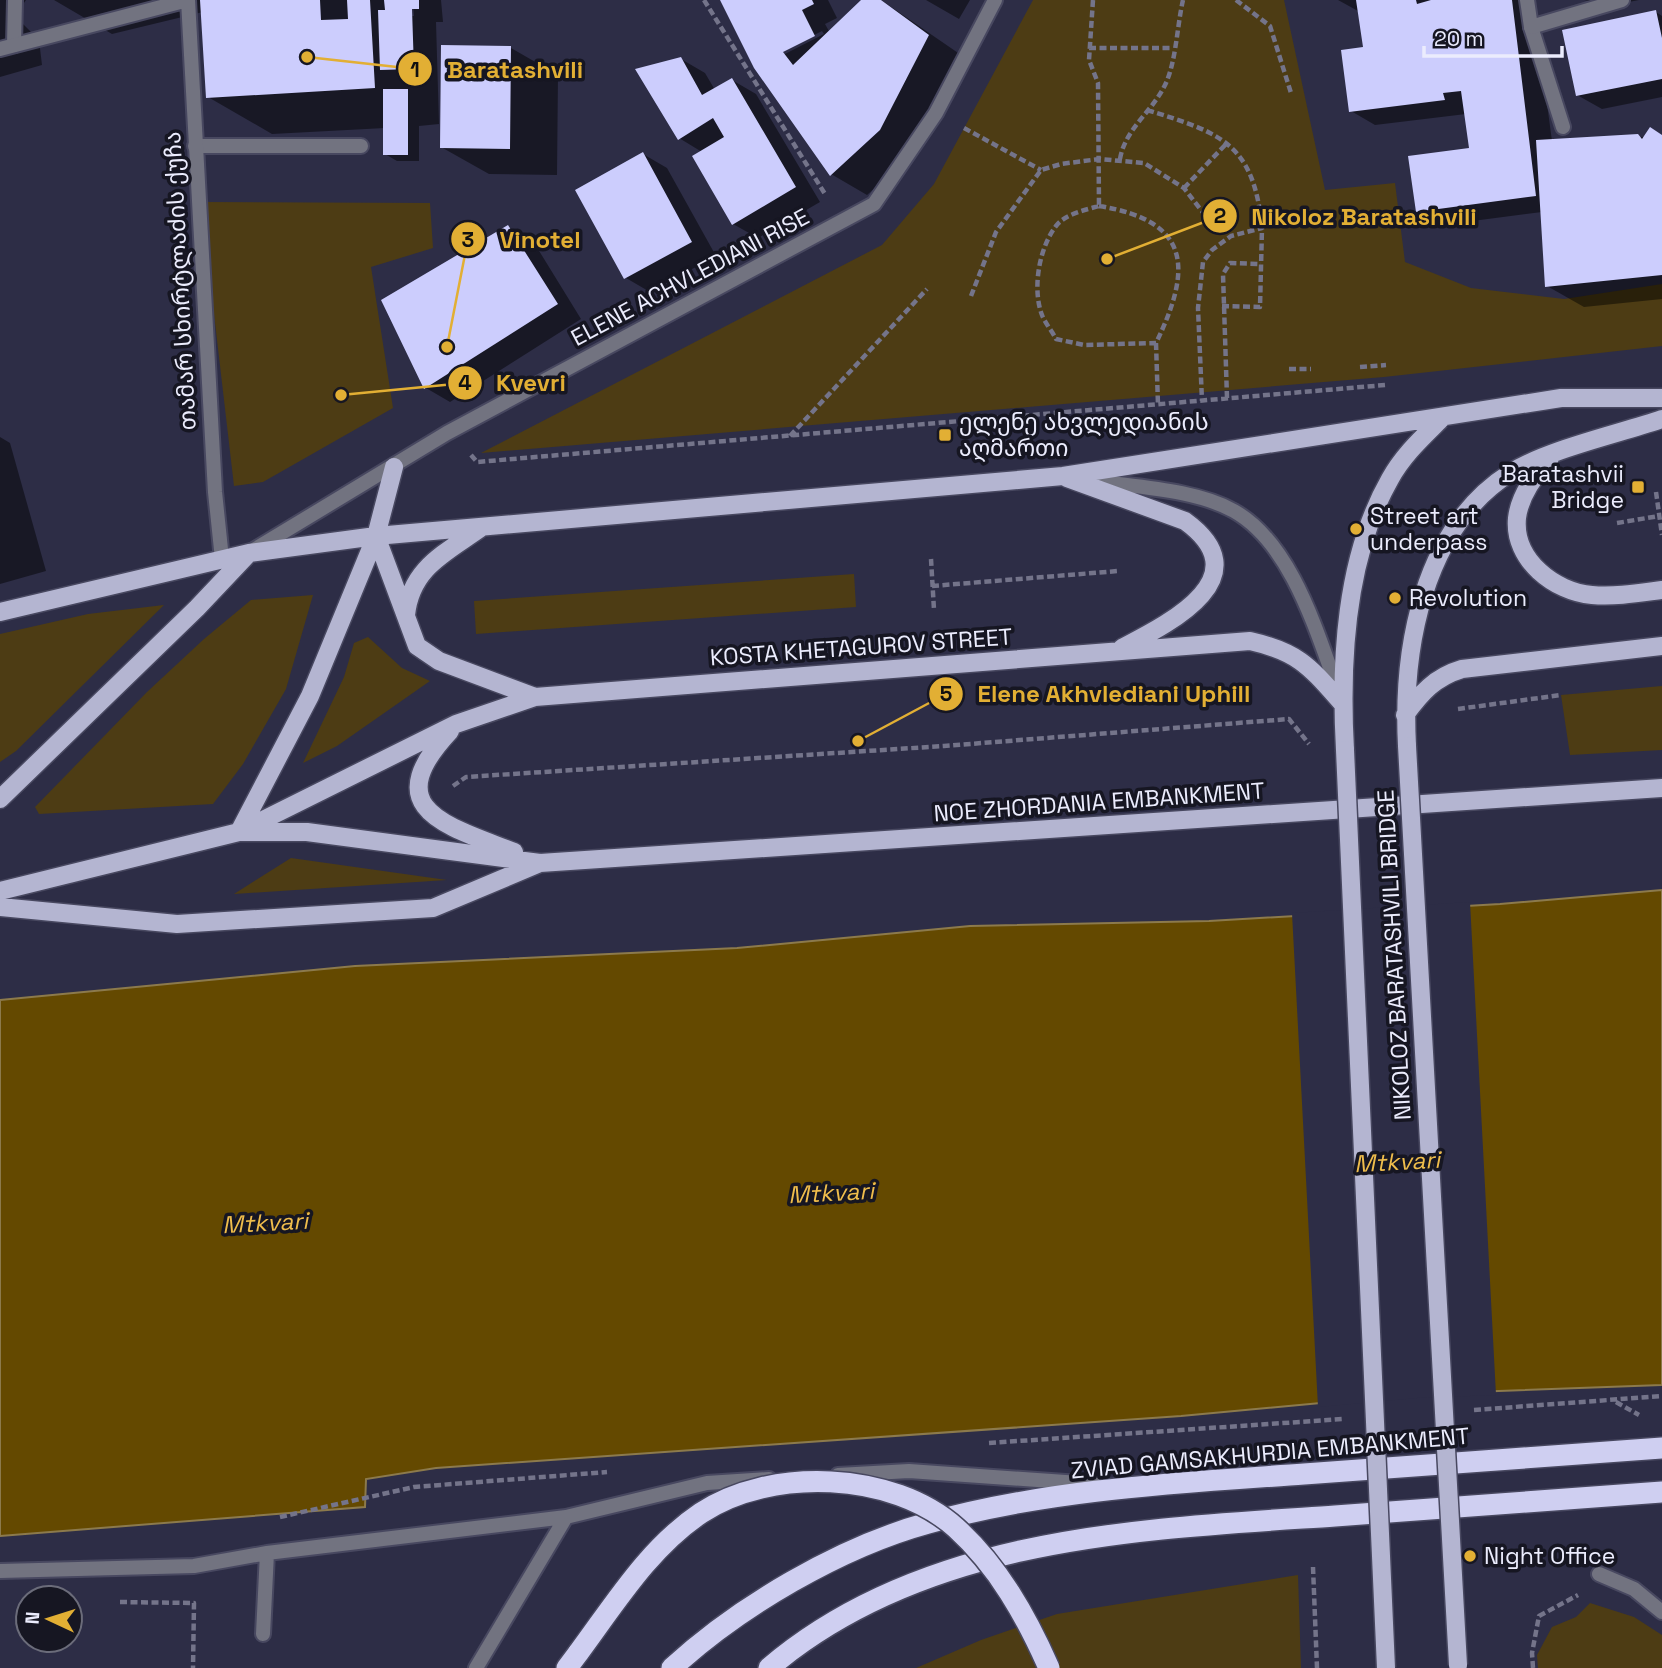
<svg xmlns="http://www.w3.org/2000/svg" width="1662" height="1668" font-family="'Space Grotesk','Noto Sans Georgian',sans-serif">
  <rect width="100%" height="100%" fill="#2d2d46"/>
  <path fill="#4d3c14" d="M1033,0H1284L1325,190L1395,183L1405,262L1471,288L1564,299L1662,284V346L1384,377L481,453L882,245L934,184Z
    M201,202L430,203L433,248L371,267L393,408L263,482L234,486Z
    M854,574L856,607L476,634L474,601Z
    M313,595L286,689L243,764L213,804L39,814L35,807L147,692L204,639L251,600Z
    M164,605L16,751L0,762V634L88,614Z
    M368,637L402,668L430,681L337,746L303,763L344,677L354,643Z
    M1662,686V750L1570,755L1561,695Z
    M291,858L447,880L234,894Z
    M1298,1575L1301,1668H916L981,1640L1057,1614Z
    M1590,1603L1634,1617L1662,1635V1668H1538L1537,1655L1552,1627L1576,1617Z"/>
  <path fill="#644900" stroke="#8c7a4c" stroke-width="2" d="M1662,890V1385L1417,1394L1181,1416L436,1468L366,1479L365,1507L0,1536V1000L355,966L737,948L970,926L1209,921L1500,904Z"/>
  <path fill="#2d2d46" d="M1470,902L1496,1395L1417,1398L1318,1407L1292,913Z"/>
  <path fill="#0007" fill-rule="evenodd" d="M0,0H26L15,16L39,40L42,65L0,77Z
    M54,0H441L443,22H436L439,124L419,126V161H397L385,154V128L272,134L208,97L203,12L112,34ZM413,0L414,16H410Z
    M722,0H828L837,18L825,24L830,33L864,0H881L964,57L917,150L867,195L831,174ZM822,31L824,34L783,55L781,52Z
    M926,0H970L959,19Z
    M1338,0H1429L1434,3L1433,0H1533L1552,141L1662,136V299L1584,307L1547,286L1542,212L1442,225L1418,211L1471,150L1466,114L1375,125L1351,111L1365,49L1358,11Z
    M1584,0H1639L1613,5Z
    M1656,12L1662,16V97L1602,109L1577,95Z
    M511,48L558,75L557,175L489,174L441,147Z
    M681,59L705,73L715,90L732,80L756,94L820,202L758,238L733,224L702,152L679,138Z
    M643,154L667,168L716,256L650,292L626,278Z
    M508,227L533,241L581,319L450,402L426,388Z
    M0,437L10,443L46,571L0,584Z"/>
  <path fill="#cccdfd" d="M200,0H320L321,20L348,19L347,0H370L375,88L206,98Z
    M384,0H419V9H412L414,69L380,70L378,10H385Z
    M720,0H812L814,4L802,10L815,36L783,52L793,65L861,0H881L929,35L880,130L830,176L754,68Z
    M1356,0H1416L1417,4L1431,0H1512L1536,196L1416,212L1408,156L1469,148L1461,91L1443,93L1445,100L1349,112L1341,50L1363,47Z
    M1656,10L1662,38V79L1576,96L1562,30Z
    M441,45L511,46L510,149L440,148Z
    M681,57L702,95L732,78L796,187L732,225L692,156L724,137L713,118L678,140L635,69Z
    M383,89H408V155H383Z
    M1650,127L1662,135V275L1545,287L1536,140L1638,134L1642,139Z
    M643,152L692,242L624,279L575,190Z
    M508,225L558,304L424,389L381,300Z"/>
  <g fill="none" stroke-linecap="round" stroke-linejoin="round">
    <g stroke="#484860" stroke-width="18">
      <path id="lane" d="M1531,27L1563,127
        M14,45L15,0
        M195,146H361
        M1089,480C1133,487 1195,489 1234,511C1294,545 1318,638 1341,698
        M838,1475L909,1471L1094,1484
        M0,1571L194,1566L267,1553L566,1517
        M1599,1574L1634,1589L1662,1612
        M263,1634L267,1553
        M476,1668L566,1517L707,1483L769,1479"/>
    </g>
    <g stroke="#484860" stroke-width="18">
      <path id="street" d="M188,0L215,492L222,559
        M1527,0L1531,27L1622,0
        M0,49L188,0
        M252,551L447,433L874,204L936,113L995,0"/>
    </g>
    <g stroke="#484860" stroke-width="21">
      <path id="primary" d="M1550,458C1535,476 1520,494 1517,518C1513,560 1555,592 1592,595C1615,597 1639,593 1662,590
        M1067,478L1185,521C1262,577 1170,623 1122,648
        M376,536L417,646L439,661L535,697
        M0,612L249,553L376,536L1063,476L1561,398H1662
        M406,615C411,567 446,553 482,527
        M1405,715C1421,693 1435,677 1462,669L1662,646
        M450,731C377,809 445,825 514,852
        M1407,746C1402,650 1422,529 1510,473C1549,449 1618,434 1662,419
        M1345,750C1340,661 1345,558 1390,479C1403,455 1423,437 1442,418
        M0,799L197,608L249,553
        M239,832H307L540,863L1662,788
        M239,832L310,696L376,536L394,467
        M0,891L239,832L456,724L535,697L1250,641C1299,652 1310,667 1342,703
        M0,907L177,924L433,908L540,863"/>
    </g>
    <g stroke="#484860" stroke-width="24">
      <path id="highway" d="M567,1668L579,1652
        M672,1668C738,1607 840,1547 928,1523C1050,1489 1178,1483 1304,1474C1423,1465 1543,1457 1662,1448
        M769,1668C924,1536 1142,1529 1335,1516C1444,1508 1553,1500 1662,1492"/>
    </g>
    <path stroke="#74748a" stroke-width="4.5" stroke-dasharray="7 3.5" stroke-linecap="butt" d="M704,0L825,194
      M1093,0L1089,60L1098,83L1099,206
      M1236,0L1270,26L1291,93
      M1089,48H1173
      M1147,110C1222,133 1254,144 1262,228L1231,236L1212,250L1203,262L1198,308L1202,401
      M964,128L1041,170
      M1120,159C1125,129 1152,112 1165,85C1176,63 1177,26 1183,0
      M1184,188L1227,143
      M1099,206C1192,221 1192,269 1156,343L1084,345L1056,339C1052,331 1045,323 1042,315C1032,289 1039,248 1056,226C1065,214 1085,210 1099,206Z
      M971,296L996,232L1041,170L1061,164L1099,159L1144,163L1184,188L1208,219
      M1222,306L1260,307L1262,228
      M1156,343L1158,405
      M1360,367L1386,365
      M1289,369H1311
      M1227,398L1223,274L1230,263L1261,264
      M790,436L927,289
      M471,455L477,462L1385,385
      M1656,492L1662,535
      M1617,523L1659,516
      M931,559L934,610
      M932,586L1118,571
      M1458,709L1561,695
      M453,786L466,777L944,746L1289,719L1309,744
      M1616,1402L1639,1415
      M1474,1410L1662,1396
      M989,1443L1343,1419
      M280,1517L414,1487L607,1472
      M1313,1567L1317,1668
      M120,1602L194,1603L193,1668
      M1533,1668L1532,1653L1539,1616L1578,1595"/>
    <use href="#lane" stroke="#727380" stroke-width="14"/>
    <use href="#street" stroke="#727380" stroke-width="14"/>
    <use href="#primary" stroke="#b4b5d1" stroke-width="18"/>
    <use href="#highway" stroke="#cfcff1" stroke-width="21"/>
    <g stroke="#484860" stroke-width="21" stroke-linecap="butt">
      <path id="primary-bridge" d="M1407,746L1458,1665
        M1345,750L1386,1668"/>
    </g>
    <g stroke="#484860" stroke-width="24" stroke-linecap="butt">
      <path id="highway-bridge" d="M579,1652C616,1602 649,1548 701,1513C770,1467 893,1471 956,1528C998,1566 1026,1616 1049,1668"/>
    </g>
    <use href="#primary-bridge" stroke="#b4b5d1" stroke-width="18"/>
    <use href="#highway-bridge" stroke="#cfcff1" stroke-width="21"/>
  </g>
  <g fill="#e2af34" stroke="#161622" stroke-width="2.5">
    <rect x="938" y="428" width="14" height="14" rx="3.5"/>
    <rect x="1631" y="480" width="14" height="14" rx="3.5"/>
    <circle cx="1356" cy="529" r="7"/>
    <circle cx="1395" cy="598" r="7"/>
    <circle cx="1470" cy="1556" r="7"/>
  </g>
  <g text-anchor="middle" stroke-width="7" stroke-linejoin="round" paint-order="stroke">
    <g font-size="23" fill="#ebecfd" stroke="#161622">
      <text transform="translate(690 277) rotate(-28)" y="8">ELENE ACHVLEDIANI RISE</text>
      <text transform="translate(180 281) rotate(-93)" y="8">თამარ სხირტლაძის ქუჩა</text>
      <text transform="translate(861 647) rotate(-4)" y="8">KOSTA KHETAGUROV STREET</text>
      <text transform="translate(1099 802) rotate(-4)" y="8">NOE ZHORDANIA EMBANKMENT</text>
      <text transform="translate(1394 955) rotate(-93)" y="8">NIKOLOZ BARATASHVILI BRIDGE</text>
      <text transform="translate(1270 1453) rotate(-5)" y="8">ZVIAD GAMSAKHURDIA EMBANKMENT</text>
    </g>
    <g font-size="23" fill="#ebecfd" stroke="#161622" text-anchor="start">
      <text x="959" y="430">ელენე ახვლედიანის<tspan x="959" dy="26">აღმართი</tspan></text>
      <text x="1624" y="482" text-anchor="end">Baratashvii<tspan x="1624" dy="26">Bridge</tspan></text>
      <text x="1370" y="524">Street art<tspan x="1370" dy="26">underpass</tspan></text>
      <text x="1409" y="606">Revolution</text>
      <text x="1484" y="1564">Night Office</text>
    </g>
    <g font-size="24" font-style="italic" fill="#efbd4c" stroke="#161622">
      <text transform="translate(1397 1162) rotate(-3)" y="8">Mtkvari</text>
      <text transform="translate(831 1193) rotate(-3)" y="8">Mtkvari</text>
      <text transform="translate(265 1223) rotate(-3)" y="8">Mtkvari</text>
    </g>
  </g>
  <path fill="none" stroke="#e2af34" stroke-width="2.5" d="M307 57L415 69M1107 259L1220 216M447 347L468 239M341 395L465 383M858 741L946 694"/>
  <g fill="#e2af34" stroke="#161622" stroke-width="2.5">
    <circle cx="307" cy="57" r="7"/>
    <circle cx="1107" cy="259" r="7"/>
    <circle cx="447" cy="347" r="7"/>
    <circle cx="341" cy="395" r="7"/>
    <circle cx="858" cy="741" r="7"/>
    <circle cx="415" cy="69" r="18"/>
    <circle cx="1220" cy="216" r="18"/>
    <circle cx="468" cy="239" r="18"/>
    <circle cx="465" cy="383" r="18"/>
    <circle cx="946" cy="694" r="18"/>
  </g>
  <g font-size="21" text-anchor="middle" font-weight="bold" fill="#111">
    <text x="415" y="77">1</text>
    <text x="1220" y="223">2</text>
    <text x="468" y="247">3</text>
    <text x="465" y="390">4</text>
    <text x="946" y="701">5</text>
  </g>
  <g font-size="24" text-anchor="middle" font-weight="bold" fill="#e2af34" stroke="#161622" stroke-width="7" stroke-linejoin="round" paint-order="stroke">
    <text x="515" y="78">Baratashvili</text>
    <text x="1364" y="225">Nikoloz Baratashvili</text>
    <text x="540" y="248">Vinotel</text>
    <text x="531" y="391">Kvevri</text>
    <text x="1114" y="702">Elene Akhvlediani Uphill</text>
  </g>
  <g transform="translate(49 1619) rotate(274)"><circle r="33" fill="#161622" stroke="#6b6c7a" stroke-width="2"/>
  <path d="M0-5L12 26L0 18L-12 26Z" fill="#e2af34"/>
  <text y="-10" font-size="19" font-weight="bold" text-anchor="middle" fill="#ebecfd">N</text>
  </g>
  <path d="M1424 46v10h138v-10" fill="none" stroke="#ebecfd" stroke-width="3.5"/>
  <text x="1434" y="46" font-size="21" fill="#ebecfd" stroke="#161622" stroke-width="5" paint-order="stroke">20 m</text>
</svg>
